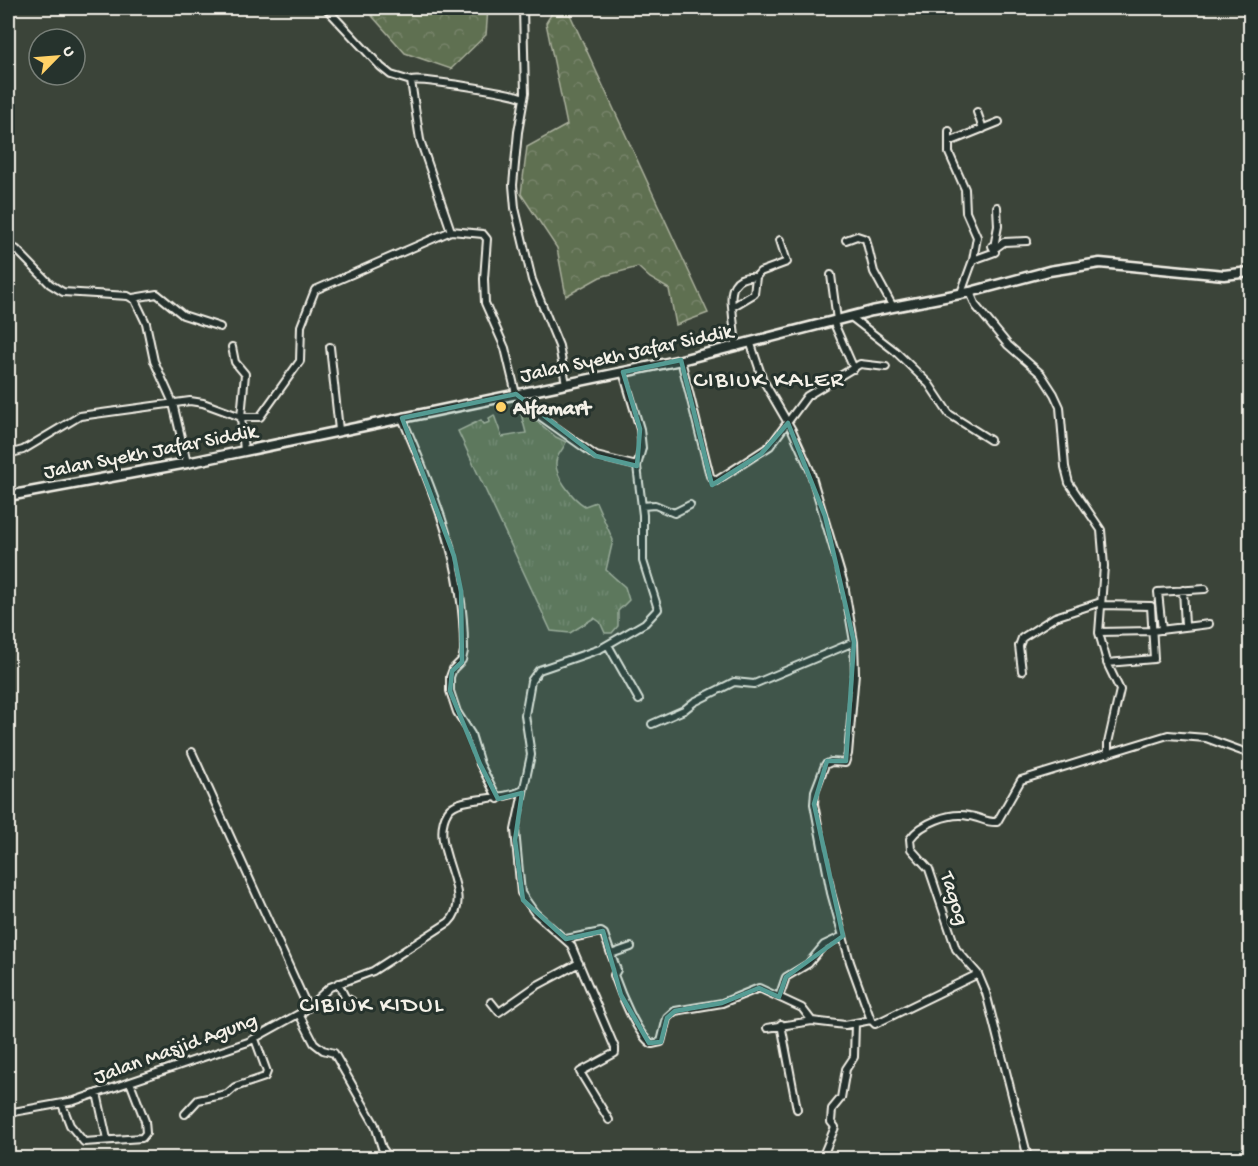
<svg xmlns="http://www.w3.org/2000/svg" width="1258" height="1166" font-family="'Gochi Hand',sans-serif">
  <defs>
    <pattern id="grass-tufts" width="24" height="20" patternUnits="userSpaceOnUse" patternTransform="scale(1.5)"><rect width="24" height="20" fill="#5f6f51"/><path d="M3 7l-1-3M5 7V3M7 7l1-3M15 17l-1-3M17 17v-4M19 17l1-3" fill="none" stroke="#77846a"/></pattern>
    <pattern id="forest-crowns" width="20" height="18" patternUnits="userSpaceOnUse" patternTransform="scale(1.5)"><rect width="20" height="18" fill="#5f6f51"/><path d="M2 6a3 3 0 1 1 6 0M12 15a3 3 0 1 1 6 0" fill="none" stroke="#77846a"/></pattern>
  </defs>
  <rect width="100%" height="100%" fill="#3b4439"/>
  <filter id="ink" filterUnits="userSpaceOnUse"><feTurbulence type="fractalNoise" baseFrequency=".0167" numOctaves="2"/><feDisplacementMap in="SourceGraphic" scale="12" xChannelSelector="R" yChannelSelector="G"/><feConvolveMatrix kernelMatrix="1 2 1 2 8 2 1 2 1" color-interpolation-filters="sRGB"/></filter>
  <g filter="url(#ink)">
    <path fill="url(#grass-tufts)" stroke="#aab09c" stroke-width="1.5" d="M519,406L556,437L566,442C564,448 559,453 557,458C551,473 573,499 585,506L596,502L613,540L606,570L625,587L629,600L618,611V626L612,633H605L600,622L594,618L570,633L551,631L458,431L481,420L484,424L490,422L489,418L494,415L502,437L526,433Z"/>
    <path fill="url(#forest-crowns)" stroke="#aab09c" stroke-width="1.5" d="M365,8H488L486,35L451,69L405,53Z
      M555,8H567L708,313L676,325L669,289L650,278L638,267L600,277L566,296L557,248L521,194L527,147L567,125L546,23Z"/>
    <g fill="none" stroke-linecap="round" stroke-linejoin="round">
      <g stroke="#f4f1e8" stroke-width="10">
        <path id="street" d="M326,8L381,67L391,75L411,81
          M523,8L525,93L518,132L513,185L515,208L532,280L559,346L566,384
          M524,98C511,92 421,78 411,81L420,140L451,231L483,234L487,239L484,279L485,303L505,348L516,394L523,404L596,456L637,466
          M977,112L983,129
          M949,131V153L965,189L966,212L977,237L973,260
          M949,142L999,122
          M846,240L857,236L866,239L874,272L893,307
          M994,247L998,226L997,207
          M8,249H16L50,284L63,292L128,296L135,300L146,323L154,361L173,403L187,463
          M831,275L837,320
          M970,292L976,306L1008,345L1041,374L1054,394L1060,407L1065,467L1069,483L1101,530L1104,566L1099,633L1108,665L1120,690L1108,743V754
          M961,293L973,260L995,252L992,246L997,247L1004,242L1027,241
          M133,298L157,294L183,315L220,327
          M732,307C730,290 733,275 756,277
          M851,317L895,351L929,384L949,414L990,440
          M833,321L854,369
          M751,344L763,380L792,430L810,470L844,584L854,642L855,673L848,754L845,763L831,762L825,765L815,791L814,804L831,893L850,962L871,1020
          M232,347L235,362L245,374L241,417H260L300,361L301,326L315,290L451,231
          M330,347L339,430
          M736,347L732,307L754,294L756,277L760,272L787,262L780,240
          M681,360L710,476L716,481L770,446L807,396L860,364L886,367
          M402,418C435,494 465,567 464,651L462,660L453,669L450,677V691L457,712L471,734L480,764L498,799
          M8,454L23,450L80,416L190,401L203,403L241,417L244,451
          M642,506L655,505L674,513L690,505
          M1183,590L1185,625
          M1101,605L1151,606L1154,659L1107,663
          M1162,630L1158,592L1205,589
          M1099,632L1152,631L1209,624
          M608,645L639,700
          M1022,671L1019,646L1022,638L1055,617L1101,602
          M652,724L684,710L694,702L734,682L754,684L854,642
          M192,752L308,1008
          M566,939L601,932L604,934L611,954L631,947
          M611,954L617,970L614,975C620,992 637,1035 652,1044L661,1042L667,1018L675,1011L722,1003L759,988L802,1008L812,1021
          M338,983L345,997L352,1001
          M779,997L786,977L808,964L824,945L843,936
          M491,1002L499,1012L536,986L579,963
          M299,1014L314,1043L323,1050L334,1053L375,1125L382,1148L387,1155L394,1158
          M781,1024L797,1109
          M767,1028L812,1021L845,1025L871,1020L875,1024L978,974
          M97,1093L107,1139
          M62,1104L70,1125L84,1142L142,1138L146,1133L145,1121L130,1082
          M8,1113L74,1101L248,1042L304,1011L330,987L373,971L449,922C477,894 426,846 448,811C458,795 502,802 523,790
          M185,1114L198,1100L227,1094L235,1087L265,1077L267,1072L255,1039
          M609,1120L580,1072L615,1053V1048L571,945L535,913L521,893L515,830L531,755L525,715L531,681L539,670L600,649L645,623L658,609L643,561V515L637,466L642,448L640,429L623,372
          M822,1158L835,1127L831,1122L832,1109L841,1098L846,1069L854,1057L855,1023
          M1028,1158L986,993L978,974L956,949L929,869L911,849L910,839C921,823 950,812 969,816C979,817 987,823 997,822L1021,780L1168,735L1206,738L1250,754
          M1234,1158L1250,1151"/>
      </g>
      <g stroke="#f4f1e8" stroke-width="13">
        <path id="secondary" d="M8,496L187,463L681,360L872,311L970,292L1049,271L1100,263L1224,275L1250,272"/>
      </g>
      <use href="#street" stroke="#26332d" stroke-width="6"/>
      <use href="#secondary" stroke="#26332d" stroke-width="8"/>
    </g>
  </g>
  <path fill="#549b93" fill-opacity="0.2" stroke="#549b93" stroke-width="4.5" stroke-linejoin="round" d="M681,360L712,485L761,454L788,423L825,516L854,642L846,761H827L814,804L843,936L786,977L779,997L759,988L722,1003L675,1011L667,1018L661,1042L649,1043L621,995L603,931L566,939L523,900L515,840L522,793L498,799L480,764L450,691L452,671L462,662L461,591L454,556L402,418L516,394L596,456L637,466L640,429L623,372Z"/>
  <circle fill="#ffd166" stroke="#26332d" stroke-width="2" cx="501" cy="407" r="6"/>
  <g text-anchor="middle" stroke-width="6" stroke-linejoin="round" paint-order="stroke">
    <g font-size="21" fill="#f4f1e8" stroke="#26332d">
      <text transform="translate(626 352) rotate(-12)" y="7">Jalan Syekh Jafar Siddik</text>
      <text transform="translate(150 450) rotate(-11)" y="7">Jalan Syekh Jafar Siddik</text>
      <text transform="translate(956 898) rotate(72)" y="7">Tagog</text>
      <text transform="translate(175 1047) rotate(-20)" y="7">Jalan Masjid Agung</text>
    </g>
    <g font-size="21" font-weight="bold" fill="#f4f1e8" stroke="#26332d" text-anchor="start">
      <text x="513" y="414">Alfamart</text>
    </g>
    <g font-size="24" letter-spacing="1.5" fill="#f4f1e8" stroke="#26332d">
      <text x="769" y="386">CIBIUK KALER</text>
      <text x="372" y="1011">CIBIUK KIDUL</text>
    </g>
  </g>
  <rect width="1258" height="1166" fill="none" stroke="#26332d" stroke-width="30"/>
  <rect x="15" y="15" width="1228" height="1136" fill="none" stroke="#f4f1e8" stroke-width="2" filter="url(#ink)"/>
  <g transform="translate(57 57) rotate(65)"><circle r="28" fill="#26332d" stroke="#787f78" stroke-width="1.5"/>
  <path d="M0-4.5L10 22L0 15L-10 22Z" fill="#ffd166"/>
  <text y="-9" font-size="16" font-weight="bold" text-anchor="middle" fill="#f4f1e8">U</text>
  </g>
</svg>
